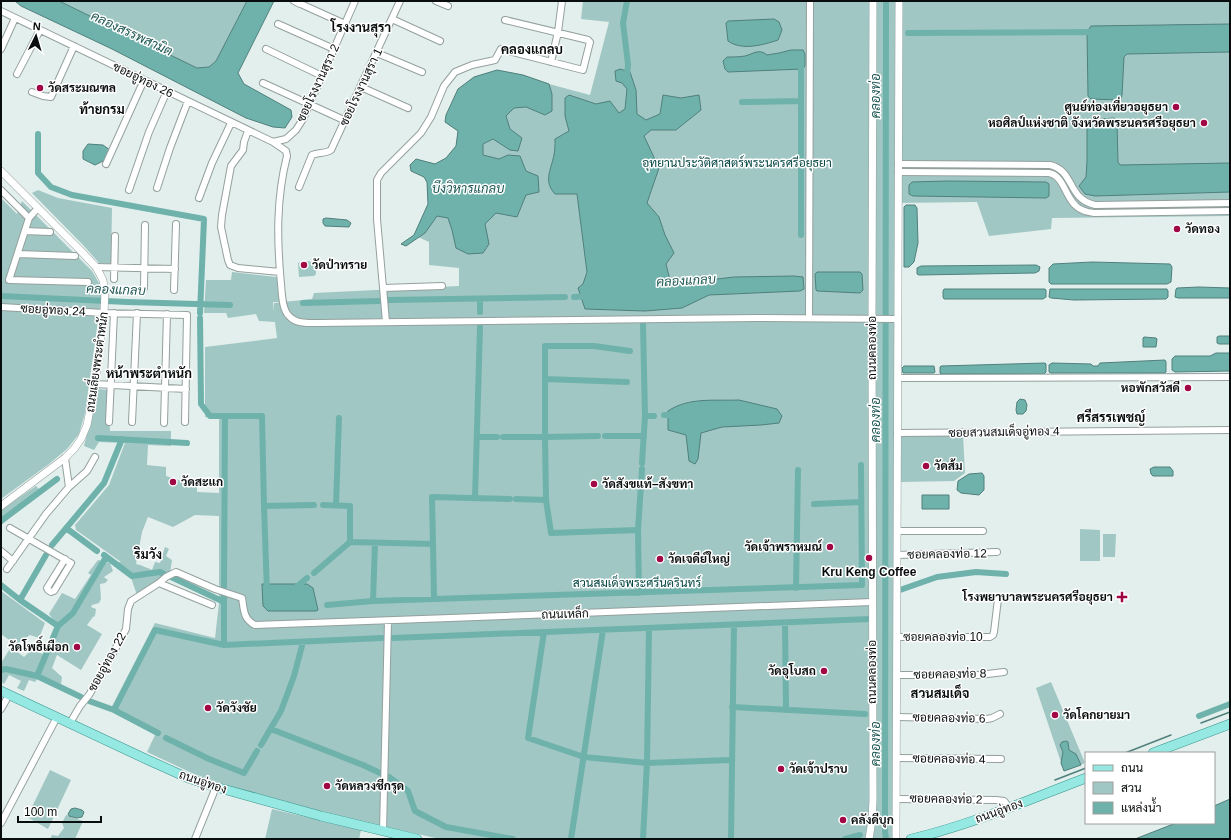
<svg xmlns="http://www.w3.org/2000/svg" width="1231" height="840" font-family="Arial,Sarabun,sans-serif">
  <rect width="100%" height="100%" fill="#e3efed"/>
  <path fill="#a0c7c3" d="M59,1H247L216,61L209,67L197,68Z
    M583,1H1230V216L1052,218L1051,229L989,236L977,202L895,203L894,324V838L440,839L341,817L227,785L194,774L147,752L155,735L110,710L155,623L215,638L219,603V516L195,515L173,527L148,517L142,532L136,564C142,565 147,568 152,570L155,562L160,563L165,547L169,549L166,556L172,560L170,573L137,595L129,572L117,569L118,562H121L76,530L75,525L109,485L125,443L99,442L94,450L84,446L98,389L108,390L110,431H171V446L148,445L147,465L166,467V476L197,486V492L219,493V419L205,417V347L277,338L275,322L259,321L256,314L228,318L226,313H204L206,280H231L232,272L276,277L278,280L279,302H273L274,312V303L312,299L314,293L459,286V268L429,265V242L414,235L428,204L427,183L424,177L411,171L410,165L416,159L435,164L446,158L456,146L458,131L445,122L446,115L458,89L474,77L497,70L523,75L549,84L590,95L609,22L581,19Z
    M38,190L58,198L112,208L111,264L99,263L84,246L32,193Z
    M1,198L17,214L22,201L92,271L99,283L102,292L85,413L79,434L67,449L49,464L1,499Z
    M309,261L316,266V274L314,276L299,277L298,263Z
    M901,435H963L965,473L954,481L901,482Z
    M36,486L42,492L19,509L1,525V510Z
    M1080,529L1100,530V561H1080Z
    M1103,534H1116L1115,557H1103Z
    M98,560L110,563L113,571L104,577L108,580L105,583L100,584L101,599L99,603L92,605L91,607L96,609L95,616L93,617L87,625L102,634L81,670L57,655L52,668L62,677L61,684L38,678L35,682L29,680L24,691L17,688L21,681L9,675L4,684L1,682V663L11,647L24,657L31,650L43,654L51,636L58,630L56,623L49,614L62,593L75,599L91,575L88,573Z
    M1,591L45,623L39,638L30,635L16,645L1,634Z
    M1051,682L1085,763L1064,771L1036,688Z
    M50,770L71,780L48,829L27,817Z
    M272,809L361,830L359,839H265Z
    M66,815L83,821L75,839H50L52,835L58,836L64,828L62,823Z"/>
  <path fill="#6fb2ac" stroke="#50807c" d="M15,1H59L197,68L209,67L216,61L247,1H274L238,73L244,84L291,110L292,117L285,128L273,127L246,118L112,49L21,6Z
    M774,19L779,22L782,30L778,40C763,45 742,51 728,41L726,23L728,21Z
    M1230,24V52L1127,54L1124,57L1122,95L1120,100L1091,99L1088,96L1087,32L1091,26Z
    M791,50H803L805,54V66L803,69L728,72L725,69L723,61L727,57C733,57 739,57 745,56C753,54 759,48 767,55L779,53Z
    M620,69L630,72L636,90L637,114L646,120L660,114L663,95L681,98L699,95L701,110L676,130H651L644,136L659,168L647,203L659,217L665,235L674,253L666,264L670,280H709L734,277L794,276L803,277L804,289L800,291L709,295L682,308L645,311L585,309L578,288L583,284L587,272L577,194H555C543,181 551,170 554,155C555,150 555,145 555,139L569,131L565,116V98L569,95L596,104L610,101L619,113L625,109L627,89L622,83L616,81L615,71Z
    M497,70L523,75L549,84L552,94V111L545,115L526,107L514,108L506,116L510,129L522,138L518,151L510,150L493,139L483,144V155L499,159L508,155L520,156L526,171L538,176L539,192L526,195L517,217L496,213L485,224L489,244L483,253L468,254L456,248L452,230L448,218L437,216L425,233L406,246L401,244L414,235L428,204L427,182L424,177L411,171L410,165L416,159L435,164L446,158L456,146L458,131L445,122L446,115L458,89L474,77Z
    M1114,118L1117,122L1118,162L1120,165L1230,163V192L1095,196L1085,194L1079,186L1086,177L1087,161V123L1089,120Z
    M88,144L103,145L110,150L105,160L95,165L83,159V151Z
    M947,181L1046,182L1049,184V196L1046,198L913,196L909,194V185L912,182Z
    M906,205H915L917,208L918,243L914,262L909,267H904V207Z
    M326,218L347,220L351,223L349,227L325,226L323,223V219Z
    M1092,262L1170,264L1172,267L1171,282L1167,284H1051L1049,282V268L1053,264Z
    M1036,265L1040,267L1039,271L1035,273L919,275L917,274V268L921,266Z
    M817,272H860L862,274L863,290L860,293L817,291L816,290L815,274Z
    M1199,287L1230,288V298H1178L1175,297L1176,289L1177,288Z
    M944,289H1045L1046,290V297L1043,299H944L943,297V291Z
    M1050,289H1167L1168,291V297L1166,299L1074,300L1051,298L1049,297Z
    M1219,336H1230V344H1219L1217,343V337Z
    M1144,337L1156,338L1157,339L1156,347H1143V338Z
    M1216,353H1230V371L1175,372L1172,370V359L1175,356H1210Z
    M1165,360L1166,362V372L1164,373H1051L1049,372V365L1052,363L1091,364L1093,366H1098L1100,363Z
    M1045,363L1046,364V372L1044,374H941L940,373V367L941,366Z
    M904,366H934L935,372L934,373H903L902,368Z
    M1020,399L1025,400L1027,405L1026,411L1023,414H1017L1016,410L1017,402Z
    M739,400L777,409L782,416L779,423L761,425L722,427L701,433L698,459L695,464L689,461L686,435L668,430V411C689,397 714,401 739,400Z
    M1154,467H1170L1173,471V476H1153L1151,474L1150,469Z
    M982,473L984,476V490L979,495L961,493L957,490L958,481L969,474Z
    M922,495H949V509H922Z
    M262,584H307L313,588L318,610L316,611H268L263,606Z
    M1066,741L1068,742L1069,750L1076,754L1081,765L1064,771L1061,763L1063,752L1060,745L1062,742Z
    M1230,799V839H1135L1176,823H1214V806Z
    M75,808L82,810L84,812L82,817L77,818L69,816L68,814L71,809Z"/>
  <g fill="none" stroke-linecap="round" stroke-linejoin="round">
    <path stroke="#50807c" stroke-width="1.5" d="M1201,723L1230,712
      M1125,753L1171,735
      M1055,780L1086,768"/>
    <path stroke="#6fb2ac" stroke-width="6" d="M627,1L623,23L628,64L627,78
      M886,1L885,831L886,839
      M908,33L1093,32L1094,33
      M801,61V235
      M742,102L801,101
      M38,134V173L51,187L72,195L204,219L200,313
      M1,296L127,302L230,305
      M574,297L589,296
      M388,300L565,297
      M303,303L379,301
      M480,312V299
      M200,318L201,404L210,416H262L264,506L314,505
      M545,379L627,382
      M664,415H676
      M645,416H654
      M598,436L545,437V346H594L630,351
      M605,436H644
      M477,437H497
      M503,437H545L546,500
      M98,438L187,443
      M642,463L645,416L643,324
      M475,498L480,327
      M516,499L546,500L551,533L638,530L642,469
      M814,504L861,502
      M323,505L350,506V542L433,544L432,497L510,499
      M336,505L339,418
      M264,506L267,592
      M1,521L57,479
      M66,528L97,551
      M638,530L639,593
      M433,544L434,599
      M52,545L104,483L122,439
      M104,555L132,576L160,572L164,574
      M314,573L350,542
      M169,576L224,602
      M1,585L20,600L58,626
      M224,588L225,417
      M796,588L798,470
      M294,589L307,578
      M900,590L937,577L976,572L1006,574
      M20,600L46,555
      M373,601L375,543
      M327,605L373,601L862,585L861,465
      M785,623L786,710
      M544,632L528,738L584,757L647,763L731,760
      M393,638L870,619
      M224,645V596
      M1,670L6,669L37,676L81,697
      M37,676L58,626L73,613L106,557
      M89,701L114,710L158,733
      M732,707L865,714
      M114,710L155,630L224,645L382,638
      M1199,716L1230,704
      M271,729L363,765L380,773
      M166,738L209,759L244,773L257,751
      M261,745L281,711L294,676L303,642
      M389,777L408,791L415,811L446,827L513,839
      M571,839L603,630
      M643,839L647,763L649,628
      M731,839L734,625
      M845,839L860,835"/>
    <g stroke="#94a09e" stroke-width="8">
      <path id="minor" d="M294,1L300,4
        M436,1L448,6
        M303,5L345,24
        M1,11L273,142L286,139L296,130L303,119L355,1
        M392,19L440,41
        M278,24L334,49
        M1,49L15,18
        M266,49L322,76
        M377,53L422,72
        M551,62L558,32L562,1
        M17,74L40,30
        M263,83L346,121
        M361,87L408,108
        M32,92L43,96L51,97L74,46
        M248,131L244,142L243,150L231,166L222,215L221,227L228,260L230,265L238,268L280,272
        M273,142L286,151L287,156C276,199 277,241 281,284C282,294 282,309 289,316C296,324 308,323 318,323L756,318L898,319
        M106,164L144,80
        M898,164L1050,165C1075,171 1067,199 1095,205L1230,203
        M898,172L1049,173C1064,176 1065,197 1076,206C1081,211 1087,212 1094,213L1230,211
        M299,187L312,155C318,152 325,154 331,150L400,1
        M157,188L170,148L188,101
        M1,190L29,218
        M129,190L149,132L167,91
        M199,198L212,163L231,123
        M38,208L29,218L9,280L88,282
        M25,231L50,232
        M18,254L75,256
        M96,267L175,269
        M114,279L115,236
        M144,288L145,225
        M383,288L442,286
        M174,290L176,224
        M1,307L104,313L187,315L185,422
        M809,318L810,1
        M386,322L377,219V180L381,173L421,133L431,117L444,86L455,72L472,65L495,60L501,49L583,70L590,42L588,40L505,20
        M898,378L1230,377
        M95,384L186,389
        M109,422L114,313
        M132,422L137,313
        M164,423L167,314
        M897,433L1230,430
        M65,458L69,487
        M10,528L71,563L54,591L51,592L48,590L47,588L65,559
        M897,531H983
        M1,551L13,561
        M897,555L997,552
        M7,569L46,514L69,487L87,471L95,457
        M159,583L212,605
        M897,637H990L993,635L994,632L998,599
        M897,675H979L1004,672
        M1,709L9,695
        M897,717L987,719L992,718L1000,714
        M70,723L80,706L89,695L95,685L123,635L126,629L128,609L131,601L159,583L166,577L176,572L215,589L242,598C244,609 243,619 255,625L450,618L872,602
        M897,758L1001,759
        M897,799L996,800L1004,801L1010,808
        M1,823L57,717
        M383,831L388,621
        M195,839L216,787"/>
    </g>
    <g stroke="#94a09e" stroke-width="8">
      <path id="tertiary" d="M1,171L80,250L96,267L103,280L105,292L104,313L95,384L87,425L81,439L74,449L65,458L1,506
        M869,839L872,820L873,800L872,319L873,1
        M896,839L899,1"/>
    </g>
    <g stroke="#37928b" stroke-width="10">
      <path id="primary" d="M1,691L148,760L188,778L216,787L321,816L417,839
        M1153,753L1230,724
        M911,839C971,825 1028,800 1086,778"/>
    </g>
    <use href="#minor" stroke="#fff" stroke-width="6"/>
    <use href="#tertiary" stroke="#fff" stroke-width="7"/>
    <use href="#primary" stroke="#96e8e2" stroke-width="9"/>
  </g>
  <g fill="#a20745" stroke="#fff" stroke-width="1.5">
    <circle cx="40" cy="88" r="4"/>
    <circle cx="1176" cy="107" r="4"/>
    <circle cx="1204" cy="123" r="4"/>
    <circle cx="1177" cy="229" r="4"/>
    <circle cx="304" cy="265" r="4"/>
    <circle cx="1188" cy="388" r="4"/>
    <circle cx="926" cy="466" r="4"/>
    <circle cx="173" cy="482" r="4"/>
    <circle cx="594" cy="484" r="4"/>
    <circle cx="830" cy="547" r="4"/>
    <circle cx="869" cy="558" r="4"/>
    <circle cx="660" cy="559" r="4"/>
    <path d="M1120 591h4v4h4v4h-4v4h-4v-4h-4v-4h4z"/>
    <circle cx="77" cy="647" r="4"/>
    <circle cx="824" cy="671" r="4"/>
    <circle cx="208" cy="708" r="4"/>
    <circle cx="1055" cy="715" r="4"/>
    <circle cx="781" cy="769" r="4"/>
    <circle cx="327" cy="786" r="4"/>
    <circle cx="843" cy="820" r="4"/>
  </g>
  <g text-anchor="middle" stroke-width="3" stroke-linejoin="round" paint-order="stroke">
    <g font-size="12" fill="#090d0d" stroke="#fff">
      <text transform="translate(143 80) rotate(26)" y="4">ซอยอู่ทอง 26</text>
      <text transform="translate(318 83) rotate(-65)" y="4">ซอยโรงงานสุรา 2</text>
      <text transform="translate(361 87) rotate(-65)" y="4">ซอยโรงงานสุรา 1</text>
      <text transform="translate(53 310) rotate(3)" y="4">ซอยอู่ทอง 24</text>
      <text transform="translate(872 348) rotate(-90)" y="4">ถนนคลองท่อ</text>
      <text transform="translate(97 362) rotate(-82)" y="4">ถนนเลี่ยงพระตำหนัก</text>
      <text transform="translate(1004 432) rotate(-1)" y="4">ซอยสวนสมเด็จอู่ทอง 4</text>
      <text transform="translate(947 554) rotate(-1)" y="4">ซอยคลองท่อ 12</text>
      <text transform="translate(565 614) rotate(-2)" y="4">ถนนเหล็ก</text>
      <text x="943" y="641">ซอยคลองท่อ 10</text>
      <text transform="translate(107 662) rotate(-61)" y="4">ซอยอู่ทอง 22</text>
      <text transform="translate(872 672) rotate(-90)" y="4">ถนนคลองท่อ</text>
      <text transform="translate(950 674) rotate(-1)" y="4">ซอยคลองท่อ 8</text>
      <text transform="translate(949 718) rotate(1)" y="4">ซอยคลองท่อ 6</text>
      <text transform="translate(949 759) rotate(1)" y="4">ซอยคลองท่อ 4</text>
      <text transform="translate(203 782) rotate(19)" y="4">ถนนอู่ทอง</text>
      <text transform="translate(946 799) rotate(1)" y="4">ซอยคลองท่อ 2</text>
      <text transform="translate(999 811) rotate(-20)" y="4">ถนนอู่ทอง</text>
    </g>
    <g font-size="12" font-weight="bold" fill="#090d0d" stroke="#fff" text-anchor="start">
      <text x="48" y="92">วัดสระมณฑล</text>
      <text x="1168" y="111" text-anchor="end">ศูนย์ท่องเที่ยวอยุธยา</text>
      <text x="1196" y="127" text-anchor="end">หอศิลป์แห่งชาติ จังหวัดพระนครศรีอยุธยา</text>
      <text x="1185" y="233">วัดทอง</text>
      <text x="312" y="269">วัดป่าทราย</text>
      <text x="1180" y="392" text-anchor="end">หอพักสวัสดี</text>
      <text x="934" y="470">วัดส้ม</text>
      <text x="181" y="486">วัดสะแก</text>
      <text x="602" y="488">วัดสังขแท้–สังขทา</text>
      <text x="822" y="551" text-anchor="end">วัดเจ้าพราหมณ์</text>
      <text x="668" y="563">วัดเจดีย์ใหญ่</text>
      <text x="869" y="576" text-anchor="middle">Kru Keng Coffee</text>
      <text x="1113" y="601" text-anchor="end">โรงพยาบาลพระนครศรีอยุธยา</text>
      <text x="69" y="651" text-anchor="end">วัดโพธิ์เผือก</text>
      <text x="816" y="675" text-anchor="end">วัดอุโบสถ</text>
      <text x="216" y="712">วัดวังชัย</text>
      <text x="1063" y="719">วัดโคกยายมา</text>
      <text x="789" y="773">วัดเจ้าปราบ</text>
      <text x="335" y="790">วัดหลวงชีกรุด</text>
      <text x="851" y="824">คลังดีบุก</text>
    </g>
    <g font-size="12" fill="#034541" stroke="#fff">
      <text x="737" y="167">อุทยานประวัติศาสตร์พระนครศรีอยุธยา</text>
      <text x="637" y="587">สวนสมเด็จพระศรีนครินทร์</text>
    </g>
    <g font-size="13" font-weight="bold" fill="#090d0d" stroke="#fff">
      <text x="361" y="32">โรงงานสุรา</text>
      <text x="532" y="54">คลองแกลบ</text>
      <text x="102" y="114">ท้ายกรม</text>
      <text x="149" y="378">หน้าพระตำหนัก</text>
      <text x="1111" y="422">ศรีสรรเพชญ์</text>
      <text x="148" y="559">ริมวัง</text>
      <text x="940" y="698">สวนสมเด็จ</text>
    </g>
    <g font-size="13" font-style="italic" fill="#205955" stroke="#fff">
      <text transform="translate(132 33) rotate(25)" y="5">คลองสรรพสามิต</text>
      <text transform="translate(875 96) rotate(-90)" y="5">คลองท่อ</text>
      <text x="468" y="193">บึงวิหารแกลบ</text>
      <text transform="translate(686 280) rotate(-3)" y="5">คลองแกลบ</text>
      <text transform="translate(116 289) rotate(2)" y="5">คลองแกลบ</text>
      <text transform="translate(875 420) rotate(-90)" y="5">คลองท่อ</text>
      <text transform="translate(875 744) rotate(-90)" y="5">คลองท่อ</text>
    </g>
  </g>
  <rect width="1231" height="840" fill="none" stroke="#090d0d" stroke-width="4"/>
  <rect x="1085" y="752" width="130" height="72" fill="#ffffff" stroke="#9d9e9e"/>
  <rect x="1093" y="765" width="20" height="6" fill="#96e8e2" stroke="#9d9e9e"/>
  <text x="1121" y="772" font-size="12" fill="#090d0d">ถนน</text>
  <rect x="1093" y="782" width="20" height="12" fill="#a0c7c3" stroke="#9d9e9e"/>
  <text x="1121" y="792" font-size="12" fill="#090d0d">สวน</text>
  <rect x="1093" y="802" width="20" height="12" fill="#6fb2ac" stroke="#9d9e9e"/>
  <text x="1121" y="812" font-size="12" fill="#090d0d">แหล่งน้ำ</text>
  <g transform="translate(36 36) rotate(5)" stroke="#ffffff" stroke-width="3" paint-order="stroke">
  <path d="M0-3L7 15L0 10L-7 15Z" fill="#090d0d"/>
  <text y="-6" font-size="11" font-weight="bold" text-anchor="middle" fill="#090d0d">N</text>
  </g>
  <path d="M18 816v6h83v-6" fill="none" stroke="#090d0d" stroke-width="2"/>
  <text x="24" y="816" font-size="12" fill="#090d0d" stroke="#ffffff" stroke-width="3" paint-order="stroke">100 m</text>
</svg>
